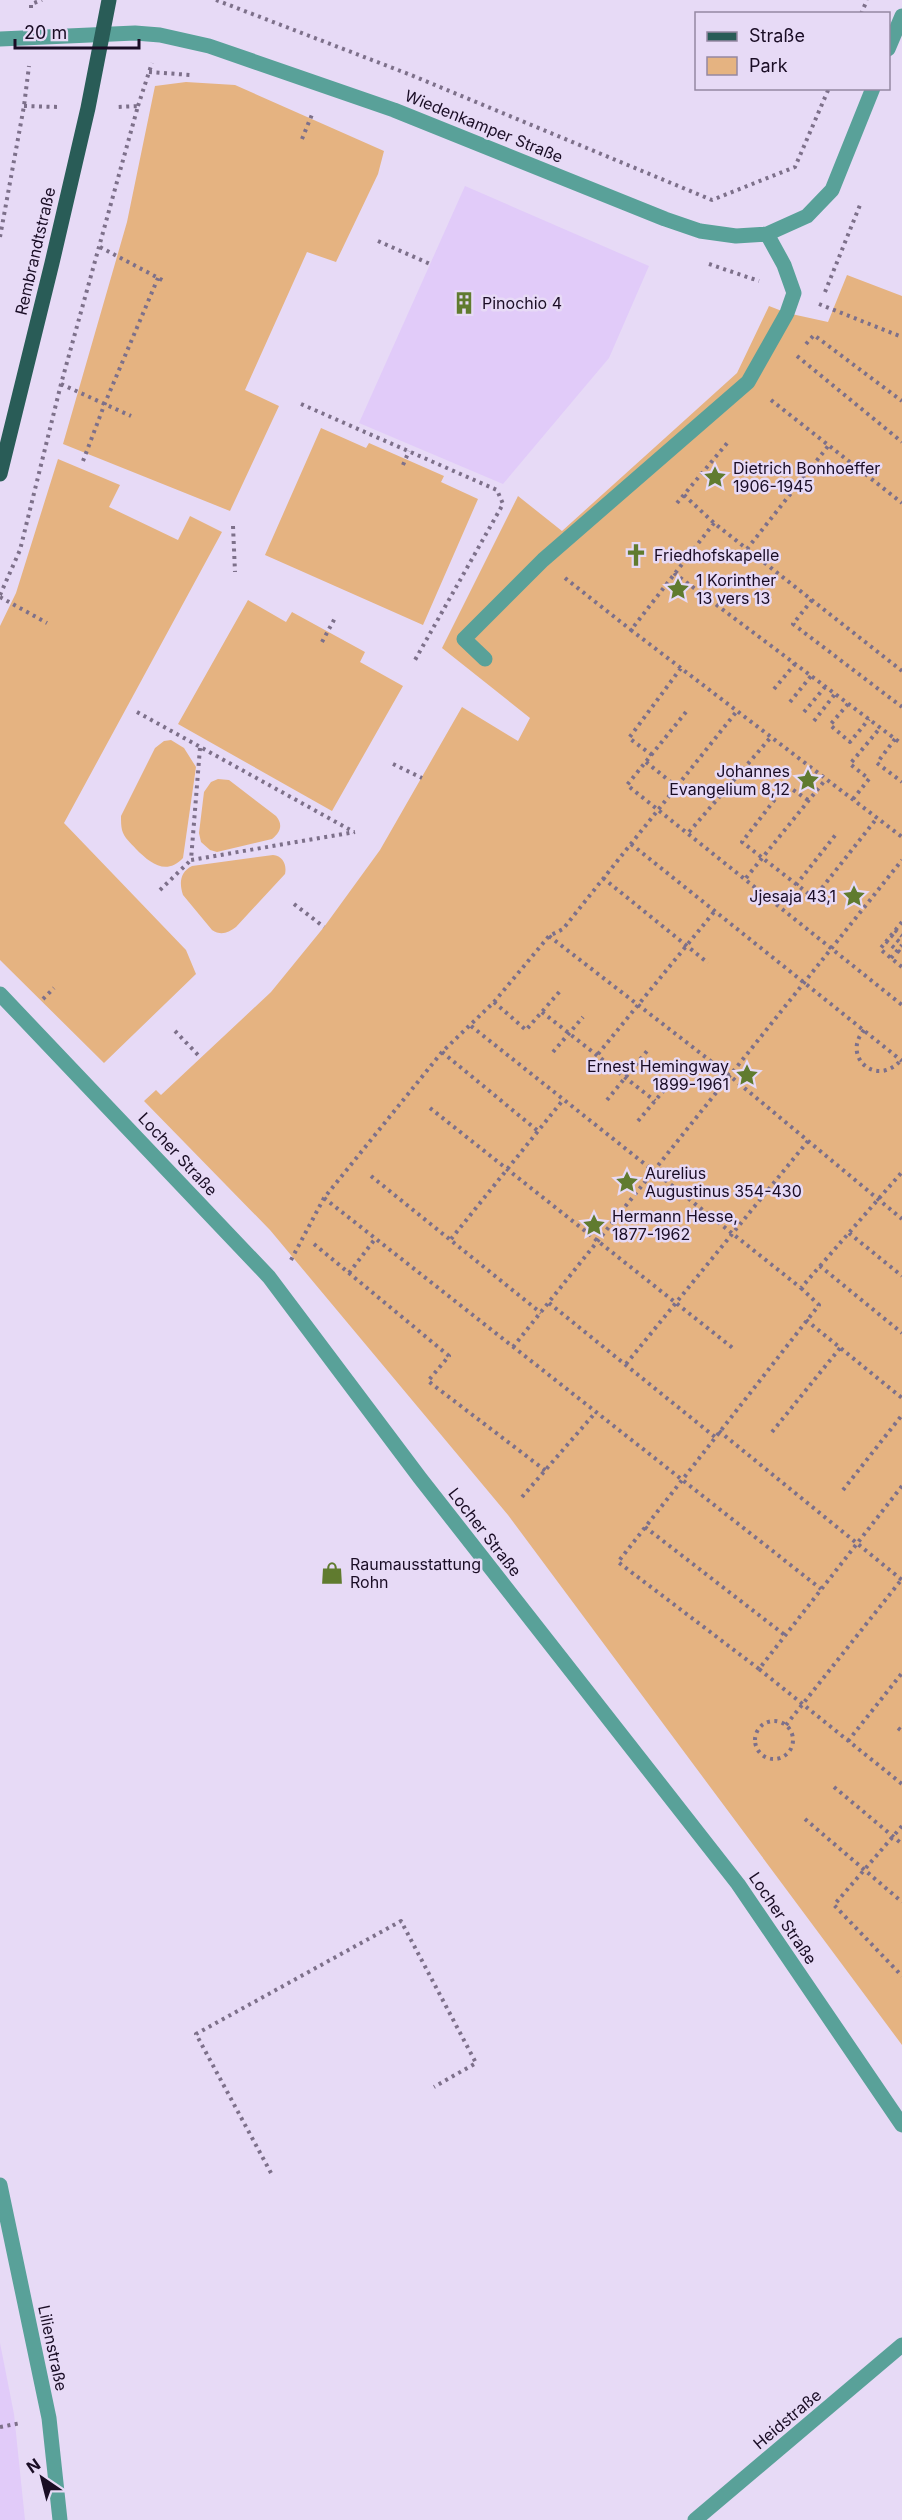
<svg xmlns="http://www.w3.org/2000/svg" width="902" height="2520" font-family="Inter,sans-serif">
  <rect width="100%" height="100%" fill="#e7daf6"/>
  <path fill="#e1cbf9" d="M465,186L649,266L609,358L503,484L359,423Z
    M0,2343L14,2414L25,2520H0Z"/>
  <path fill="#e5b381" d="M186,82L235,85L384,151L378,174L336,262L307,252L245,390L279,406L230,511L63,444L127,222L155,86Z
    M847,275L902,296V2045L508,1515L270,1230L144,1101L156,1090L161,1095L271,992L324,927L380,850L462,707L518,741L530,718L442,648L518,496L562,531L737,373L769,306L787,313L828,322Z
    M321,428L366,448L369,443L444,476L441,482L478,499L423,625L265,555Z
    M58,459L120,485L109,507L178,540L190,516L222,532L64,823L186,950L196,974L104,1063L0,960V626L16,593Z
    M248,600L286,622L292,612L365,652L360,662L403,686L332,811L178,724Z
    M171,740L184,748L196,767L183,858C166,876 150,863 136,849C131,843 124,838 122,830C121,826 121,821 121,816L155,748L164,741Z
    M218,779L229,780L276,816C283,824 281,832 272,839L217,852L210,850L201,842L199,833L204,792L211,782Z
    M273,855C283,856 287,865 285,874L236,927C228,933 221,936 212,930L183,895C179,883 180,872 192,866Z"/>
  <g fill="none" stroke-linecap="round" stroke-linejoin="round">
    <path stroke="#7d708a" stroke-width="4" stroke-dasharray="3 4.5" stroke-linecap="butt" d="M216,0L411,75L712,200L795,167L829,88
      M31,8V4L42,0
      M861,14L867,0
      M149,72L191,75
      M24,106L59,107
      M138,106L152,63
      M302,139L313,112
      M0,237L24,106L29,66
      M378,241L430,264
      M100,247L164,281
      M709,264L759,281
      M825,292L860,205
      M819,304L902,337
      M806,344L814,335L902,401
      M797,356L902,442
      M61,384L131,416
      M771,400L902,503
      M301,404L497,490L503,504L415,660
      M83,461L105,403L158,278
      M403,465L409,451
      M684,495L714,523L902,671
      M677,503L728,442
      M714,523L631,630L902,837
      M233,526L235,572
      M747,549L829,445
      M674,573L902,744
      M565,578L631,630
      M0,595L20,550L61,384L138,106L118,107
      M0,597L47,623
      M812,600L793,624L902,707
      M322,642L335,618
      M774,689L795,664
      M790,702L811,676
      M848,704L830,725L850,742L869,719
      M137,712L354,832
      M686,712L627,785L902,1005
      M804,712L825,687
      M814,721L835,694
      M895,739L877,763L902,782
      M200,748L191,860L355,832
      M652,755L629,738L681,668
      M646,762L677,787
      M393,764L422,778
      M853,799L869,779L850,764L880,728
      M808,800L786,785L742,842L814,898L877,818
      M689,832L771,737
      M631,844L902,1061
      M603,878L708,963
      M746,878L826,779
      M796,885L837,833
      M160,890L191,860
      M294,904L324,927
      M902,922L880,949L902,967
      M895,930L902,936
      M891,935L902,944
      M549,936L730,1076L902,1219
      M886,941L902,954
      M891,958L902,945
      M43,999L54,988
      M494,1002L526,1030L561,990
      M542,1012L655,1101
      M471,1026L801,1288L820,1266L902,1333
      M864,1030C841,1057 877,1088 901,1060
      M175,1031L201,1058
      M442,1052L538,1131
      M553,1052L583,1017
      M598,1054L714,912
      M607,1100L647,1051
      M430,1108L734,1349
      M638,1121L676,1076
      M371,1176L541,1313
      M324,1198L821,1589
      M849,1233L902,1276
      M451,1239L563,1100
      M314,1244L449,1356L428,1381L546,1471
      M291,1260L324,1198L442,1052L494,1002L549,936L563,929L737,711
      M820,1266L902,1172
      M349,1273L375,1239
      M549,1303L715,1437
      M806,1320L902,1398
      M513,1347L902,860
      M626,1364L808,1141
      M719,1431L902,1580
      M772,1432L840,1348
      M902,1486L759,1669L902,1784
      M843,1490L902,1415
      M522,1497L595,1413
      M645,1527L786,1636
      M759,1669L618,1562L819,1305L801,1288
      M755 1740a19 19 0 1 1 38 0a19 19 0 1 1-38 0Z
      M786,1725L902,1579
      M898,1728L902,1731
      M848,1741L902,1673
      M834,1787L902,1844
      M805,1819L902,1902
      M902,1826L834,1905L902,1976
      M271,2173L196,2034L401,1921L476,2063L434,2087
      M0,2427L21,2423"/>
    <path stroke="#59a199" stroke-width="15" d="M0,39L135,33L160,35L209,46L394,110L665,219L700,231L736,236L767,234L807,216L832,190L873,88
      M888,49L902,16
      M485,659L464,639L543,560L748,382L787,313L794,293L784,265L767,234
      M0,994L269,1277L420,1478L738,1884L902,2125
      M0,2185L49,2418L60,2520
      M695,2520L902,2345"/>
    <path stroke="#295c57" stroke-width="15" d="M0,474L52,263L88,108L109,0"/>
  </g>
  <defs>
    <g id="building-bare" transform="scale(1.8)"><path d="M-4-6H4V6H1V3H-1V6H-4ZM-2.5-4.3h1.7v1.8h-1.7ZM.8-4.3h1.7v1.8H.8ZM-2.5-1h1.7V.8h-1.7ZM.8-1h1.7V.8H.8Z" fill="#607b2f" stroke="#e7daf6" stroke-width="2.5" paint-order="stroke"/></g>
    <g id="sight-bare" transform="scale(1.8)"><path d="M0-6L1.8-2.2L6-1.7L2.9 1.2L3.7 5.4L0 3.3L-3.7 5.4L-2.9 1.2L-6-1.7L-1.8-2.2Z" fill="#607b2f" stroke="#e7daf6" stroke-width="2.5" paint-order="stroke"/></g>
    <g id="church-bare" transform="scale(1.8)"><path d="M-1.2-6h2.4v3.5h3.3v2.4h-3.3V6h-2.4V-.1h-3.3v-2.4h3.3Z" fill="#607b2f" stroke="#e7daf6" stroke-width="2.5" paint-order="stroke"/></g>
    <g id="shop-bare" transform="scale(1.8)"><path d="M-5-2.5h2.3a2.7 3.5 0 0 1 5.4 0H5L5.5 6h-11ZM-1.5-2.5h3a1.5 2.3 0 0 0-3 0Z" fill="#607b2f" stroke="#e7daf6" stroke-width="2.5" paint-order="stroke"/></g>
  </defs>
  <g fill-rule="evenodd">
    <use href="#building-bare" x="464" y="303"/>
    <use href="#sight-bare" x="715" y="477"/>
    <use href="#church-bare" x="636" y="555"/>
    <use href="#sight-bare" x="678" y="589"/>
    <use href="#sight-bare" x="808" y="780"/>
    <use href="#sight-bare" x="854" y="896"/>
    <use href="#sight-bare" x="747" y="1075"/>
    <use href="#sight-bare" x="627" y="1182"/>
    <use href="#sight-bare" x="594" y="1225"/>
    <use href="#shop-bare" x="332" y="1573"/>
  </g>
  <g text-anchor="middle" stroke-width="5" stroke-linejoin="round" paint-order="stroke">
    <g font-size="16" fill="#1a0d25" stroke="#e7daf6">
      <text transform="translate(484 126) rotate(22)" y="6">Wiedenkamper Straße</text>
      <text transform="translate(35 251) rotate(-77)" y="6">Rembrandtstraße</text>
      <text transform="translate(178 1154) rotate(47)" y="6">Locher Straße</text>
      <text transform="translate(485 1532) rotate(52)" y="6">Locher Straße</text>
      <text transform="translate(783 1918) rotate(56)" y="6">Locher Straße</text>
      <text transform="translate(53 2348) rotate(78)" y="6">Lilienstraße</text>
      <text transform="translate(787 2419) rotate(-40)" y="6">Heidstraße</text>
    </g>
    <g font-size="16" fill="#1a0d25" stroke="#e7daf6" text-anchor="start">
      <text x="482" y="309">Pinochio 4</text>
      <text x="733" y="474">Dietrich Bonhoeffer<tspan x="733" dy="18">1906-1945</tspan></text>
      <text x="654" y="561">Friedhofskapelle</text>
      <text x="696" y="586">1 Korinther<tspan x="696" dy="18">13 vers 13</tspan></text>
      <text x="790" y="777" text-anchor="end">Johannes<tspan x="790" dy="18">Evangelium 8,12</tspan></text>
      <text x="836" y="902" text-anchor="end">Jjesaja 43,1</text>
      <text x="729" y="1072" text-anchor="end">Ernest Hemingway<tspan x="729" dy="18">1899-1961</tspan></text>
      <text x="645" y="1179">Aurelius<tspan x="645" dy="18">Augustinus 354-430</tspan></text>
      <text x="612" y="1222">Hermann Hesse,<tspan x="612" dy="18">1877-1962</tspan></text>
      <text x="350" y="1570">Raumausstattung<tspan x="350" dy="18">Rohn</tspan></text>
    </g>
  </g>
  <rect x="695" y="12" width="195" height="78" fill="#e7daf6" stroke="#9588a2" stroke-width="1.5"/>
  <rect x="707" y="32" width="30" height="9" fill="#295c57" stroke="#9588a2" stroke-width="1.5"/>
  <text x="749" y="42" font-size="18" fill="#1a0d25">Straße</text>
  <rect x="707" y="57" width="30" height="18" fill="#e5b381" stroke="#9588a2" stroke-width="1.5"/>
  <text x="749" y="72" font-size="18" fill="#1a0d25">Park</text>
  <g transform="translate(42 2478) rotate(325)" stroke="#e7daf6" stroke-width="4.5" paint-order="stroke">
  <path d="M0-4.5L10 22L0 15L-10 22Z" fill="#1a0d25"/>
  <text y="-9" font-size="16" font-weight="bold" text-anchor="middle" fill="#1a0d25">N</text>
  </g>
  <path d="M15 39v9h124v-9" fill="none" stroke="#1a0d25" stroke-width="3"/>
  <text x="24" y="39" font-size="18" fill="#1a0d25" stroke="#e7daf6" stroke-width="4.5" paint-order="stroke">20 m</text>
</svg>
